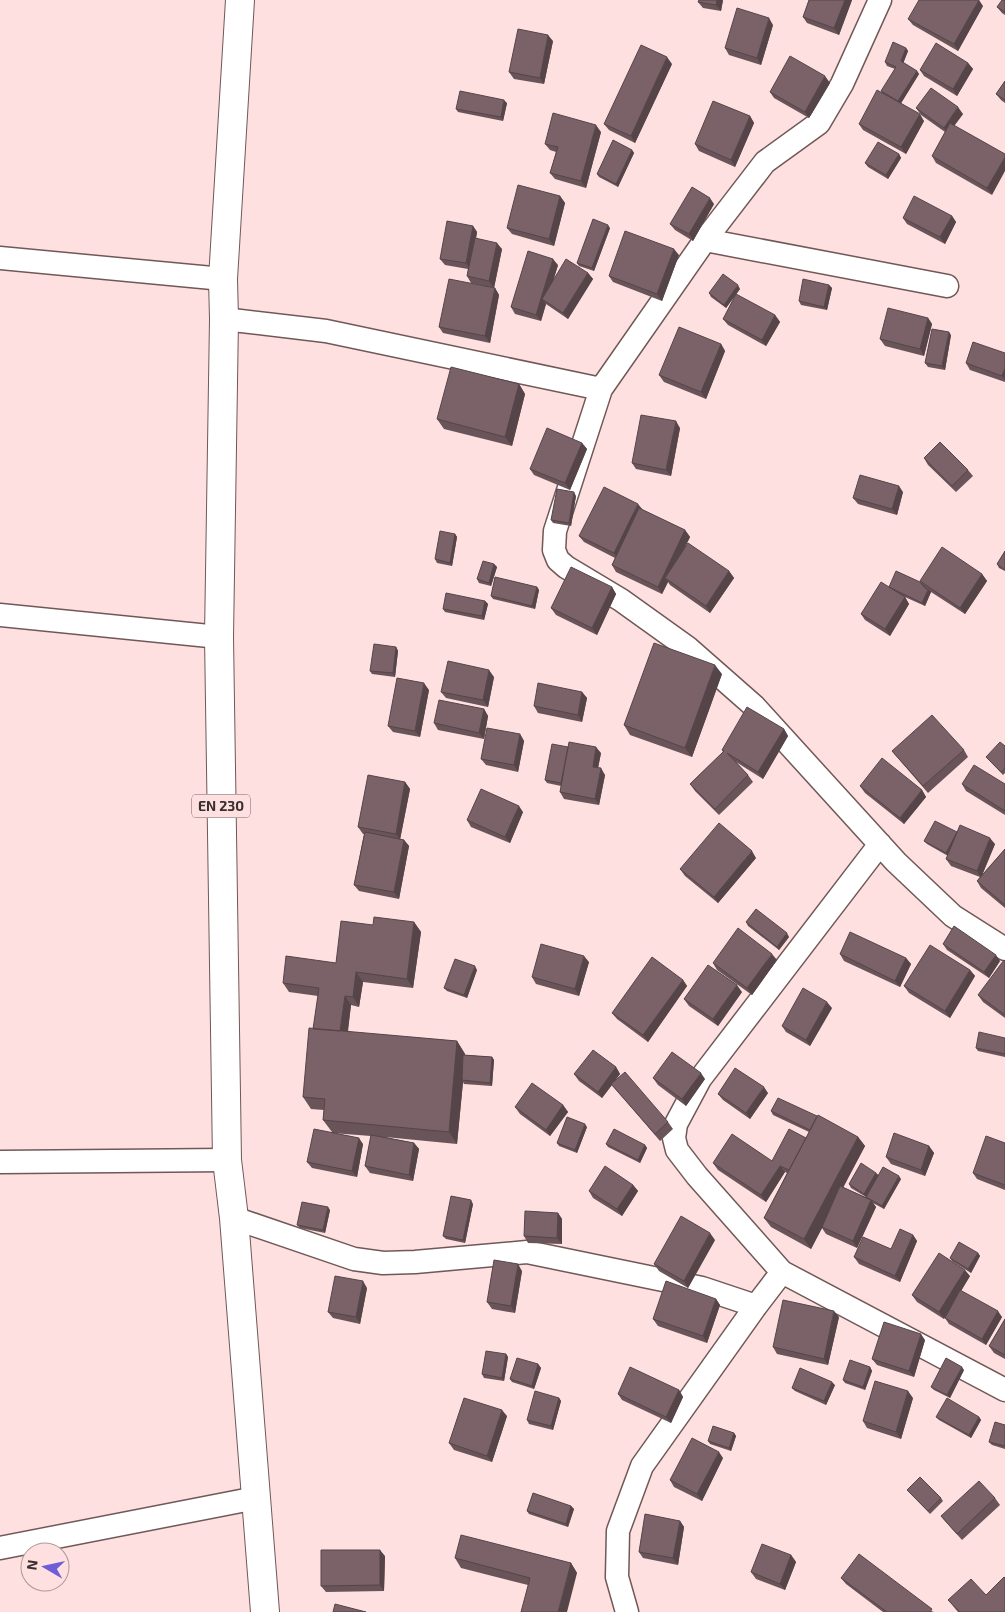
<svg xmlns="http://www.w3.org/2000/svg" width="1005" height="1612" font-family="'Exo 2',sans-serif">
  <rect width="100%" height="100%" fill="#fde0df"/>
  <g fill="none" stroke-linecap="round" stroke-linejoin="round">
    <g stroke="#705857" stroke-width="25">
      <path id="street" d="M705,240L947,286
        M0,258L223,279
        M224,319L326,331L601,389L705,240L765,162L819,123L842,84L880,0
        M601,389L555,531L554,550L558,560L566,567L621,600L688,648L754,706L896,862L953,916L1005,949
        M0,615L219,637
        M0,1162L227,1160
        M234,1218L354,1259L383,1263L415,1262L527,1252L702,1288L756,1306
        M782,1272L1005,1390
        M0,1548L256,1498
        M627,1612L617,1577L618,1531L642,1466L756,1306L782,1272L697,1176L677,1150L674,1138L676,1124L700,1079L880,844"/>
    </g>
    <g stroke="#705857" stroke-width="30">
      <path id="primary" d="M240,0L223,279L224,319L219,637L227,1160L234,1218L265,1612"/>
    </g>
    <use href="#street" stroke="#fff" stroke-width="22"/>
    <use href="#primary" stroke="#fff" stroke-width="28"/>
  </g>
  <path fill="#695459" d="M699,0H723L721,11L703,8L698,2Z
    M809,0H852L839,35L807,23L803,17Z
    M1005,0V15L1002,13L997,7Z
    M983,6L958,51L913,25L908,19Z
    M773,25L761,65L729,55L725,48Z
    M553,41L544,84L514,79L509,72Z
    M906,48L908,51L903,63L917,71L919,74L901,103L924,121L906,154L863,130L859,124L882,92L895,69L887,66L885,62Z
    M968,63L973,69L957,96L924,76L920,70Z
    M672,64L635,143L609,130L604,124Z
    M1005,81V103L1001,100L996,94Z
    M830,83L809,118L774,98L770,92Z
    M507,103L503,121L458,112L456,109Z
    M916,108L963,114L954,126L992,195L936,163L932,156L945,132L921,115Z
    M750,116L754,123L735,167L699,151L695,144Z
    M601,132L586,188L555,179L550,173L556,152L550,150L545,144Z
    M632,150L634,153L618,187L599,177L597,174Z
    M899,154L901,158L888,179L868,167L865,163Z
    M560,196L565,203L554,246L512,234L507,228Z
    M714,204L693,241L675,230L670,224Z
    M952,216L956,222L945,244L907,224L903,218Z
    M473,226L477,232L476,238L502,249L494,288L471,283L467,276L468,269L445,265L440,259Z
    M610,228L594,271L579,266L577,263Z
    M679,255L662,301L613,282L609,276Z
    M558,265L553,281L588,273L593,279L568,319L546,304L541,321L515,314L511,307Z
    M829,285L832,288L827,310L801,305L799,301Z
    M495,288L499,295L490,343L443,333L439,327Z
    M740,289L726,308L711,297L709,293Z
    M775,315L780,322L766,346L728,325L723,319Z
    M928,318L932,324L924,356L885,346L880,339Z
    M951,335L945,370L928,367L925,363Z
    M721,344L725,351L706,399L664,382L659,375Z
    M1005,353V382L970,370L966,363Z
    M519,384L525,394L512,446L444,429L437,419Z
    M680,428L671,476L636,469L632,463Z
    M582,443L587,449L570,490L534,475L530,469Z
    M924,458L968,470L973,476L956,492L928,465Z
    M903,492L897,515L858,504L853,498Z
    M576,496L571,526L553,523L551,520Z
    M642,510L685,530L690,537L681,554L729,571L734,578L710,613L670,585L668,582L662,594L616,572L612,565L615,558L584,542L579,536Z
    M455,534L457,537L452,566L437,563L435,559Z
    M1005,551V571L999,568L997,564Z
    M494,564L497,567L491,586L479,583L477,579Z
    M982,574L987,581L965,614L931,592L925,606L905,597L909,604L890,636L865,620L861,614L889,587L920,582Z
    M537,587L539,590L535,609L493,599L491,596Z
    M612,587L616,594L597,635L556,615L551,608Z
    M485,601L488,604L484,620L445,612L443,609Z
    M396,647L398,651L395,677L372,674L370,671Z
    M722,674L692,757L630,735L624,725Z
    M494,677L488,707L446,698L441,692Z
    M429,690L420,737L393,732L388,726Z
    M582,692L587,698L582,722L538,713L534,706Z
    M484,709L488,716L484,739L438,730L434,723Z
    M784,729L788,736L763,779L736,762L748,775L753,782L719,815L695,791L690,784L723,752L722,750Z
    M520,734L524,741L518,772L486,765L481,759Z
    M1005,746V773L1003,775L986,757Z
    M964,750L968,757L928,793L897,757L892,751Z
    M601,753L598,768L605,775L599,805L564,799L560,792L561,786L547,783L545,780Z
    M405,782L410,789L400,839L404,840L409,846L399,899L359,891L354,885L364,834H363L358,827Z
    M962,784H1005V815L966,791Z
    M860,786L922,790L926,797L904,824L865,793Z
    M523,812L510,843L471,827L467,820Z
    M957,832L995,844L982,875L1005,849V908L981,888L977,881L980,877L951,866L946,859L948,856L927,844L924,841Z
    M756,858L718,903L685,876L680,869Z
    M414,922L421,932L413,988L363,982L359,1007L351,1005L348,1032L457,1041L465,1054V1055L492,1057L494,1060L492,1086L464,1084L463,1082L457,1144L385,1137L414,1143L419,1149L413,1181L370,1173L365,1166L371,1136L332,1133L363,1144L357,1177L312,1168L307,1162L332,1132L323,1120L324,1110L311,1109L303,1097L318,996L289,992L283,983L336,963L373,925Z
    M746,922L789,937L779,950L748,926Z
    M943,944L1000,961L989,978L947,950Z
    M840,954L906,958L911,964L900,987L844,961Z
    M777,960L752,995L717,970L713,963Z
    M1005,961V1018L983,1002L978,995Z
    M589,962L579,996L536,984L532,977Z
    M477,970L467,998L447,991L444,988Z
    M970,970L975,976L950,1018L909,993L904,986Z
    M683,980L687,986L648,1042L617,1019L612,1013Z
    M742,992L718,1026L689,1006L684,999Z
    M832,1008L810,1046L786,1032L782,1026Z
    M1005,1038V1057L978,1051L976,1048Z
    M616,1067L620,1074L616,1079L668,1122L673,1129L660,1141L612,1085L602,1098L579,1081L574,1074Z
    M653,1078L705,1079L686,1106L658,1085Z
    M768,1093L750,1119L723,1100L718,1094Z
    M563,1105L568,1112L550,1136L520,1114L515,1107Z
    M771,1111L858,1137L865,1146L843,1187L867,1198L866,1197L851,1188L849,1184L876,1173L878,1175L901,1179L884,1209L873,1203L876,1207L857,1248L826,1234L822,1228L811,1249L771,1227L764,1218L787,1173L785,1172L766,1202L718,1170L713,1163L772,1161L806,1138L809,1132L773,1115Z
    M587,1127L577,1153L559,1146L557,1143Z
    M1005,1143V1190L977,1179L973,1173Z
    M606,1144L645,1145L647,1148L640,1163L608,1147Z
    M929,1146L934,1153L925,1176L891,1164L886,1157Z
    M633,1185L638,1191L622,1216L593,1198L589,1191Z
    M473,1204L465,1243L446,1239L443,1236Z
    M330,1210L325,1233L300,1228L297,1225Z
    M558,1213L562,1219V1244L528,1243L524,1236Z
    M913,1235L917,1241L900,1282L859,1264L854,1257L891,1249Z
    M715,1240L688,1288L659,1271L654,1264Z
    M978,1253L980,1256L971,1273L952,1261L950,1258Z
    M522,1271L515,1313L492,1309L487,1302Z
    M970,1276L961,1291L1002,1317L986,1345L949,1324L945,1318L947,1313L944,1319L917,1302L912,1295Z
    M367,1288L360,1324L333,1318L328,1312Z
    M716,1299L720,1305L707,1343L658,1326L653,1319Z
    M839,1317L828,1365L777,1354L773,1347Z
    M1005,1319V1359L994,1353L989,1346Z
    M925,1340L914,1377L877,1365L872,1359Z
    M506,1354L508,1357L504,1381L484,1378L482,1374Z
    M538,1364L541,1368L534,1389L512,1382L510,1379Z
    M870,1367L872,1371L865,1390L845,1383L843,1380Z
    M964,1370L950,1398L934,1390L931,1387Z
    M835,1385L826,1405L795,1391L792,1388Z
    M679,1390L683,1397L671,1423L622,1400L618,1394Z
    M559,1398L561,1401L553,1430L529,1424L527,1420Z
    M913,1398L901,1439L867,1428L863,1421Z
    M507,1416L492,1462L454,1450L449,1443Z
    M936,1417H979L981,1420L971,1438L939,1420Z
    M1005,1425V1449L992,1445L989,1442Z
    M734,1433L736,1436L731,1451L710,1444L708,1441Z
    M723,1458L702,1501L674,1487L670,1480Z
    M907,1490L941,1498L943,1501L930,1514Z
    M995,1498L1000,1505L962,1540L946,1522L941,1516Z
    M571,1506L574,1509L568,1527L529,1514L527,1511Z
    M680,1521L684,1527L678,1565L643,1558L639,1552Z
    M791,1555L796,1562L785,1590L756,1579L751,1572Z
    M385,1556L384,1591L326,1592L321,1586Z
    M455,1558L571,1563L577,1573L528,1585L461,1568Z
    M841,1578L934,1612H883L846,1584Z
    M986,1595L1005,1612H958L948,1600Z"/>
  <path fill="#554549" d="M717,0H723L721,11L716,5Z
    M845,0H852L839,35L834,28Z
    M979,0L983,6L958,51L954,44Z
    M769,18L773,25L761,65L757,58Z
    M548,35L553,41L544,84L540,78Z
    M906,48L908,51L903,64L901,61Z
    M667,57L672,64L635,143L631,136Z
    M968,63L973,69L957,96L953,89Z
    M917,71L919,74L900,105L897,102Z
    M825,76L830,83L809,118L805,112Z
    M504,100L507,103L503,121L501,117Z
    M958,107L963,114L948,134L944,128Z
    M920,114L924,121L906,154L901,147Z
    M750,116L754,123L735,167L731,160Z
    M596,125L601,132L586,188L581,181Z
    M632,150L634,153L618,187L616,184Z
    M899,154L901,158L888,179L886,175Z
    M1005,157V171L992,195L987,188Z
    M560,196L565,203L554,246L549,239Z
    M710,198L714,204L693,241L689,234Z
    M952,216L956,222L945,244L940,237Z
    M608,225L610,228L594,271L592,268Z
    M473,226L477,232L471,270L466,263Z
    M497,243L502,249L494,288L489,281Z
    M674,249L679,255L662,301L657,294Z
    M553,259L558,265L547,302L542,299L546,304L541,321L536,315Z
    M588,273L593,279L568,319L563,313Z
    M738,285L740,289L726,308L724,305Z
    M829,285L832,288L827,310L824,307Z
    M495,288L499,295L490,343L485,336Z
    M775,315L780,322L766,346L762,340Z
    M928,318L932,324L924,356L920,349Z
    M949,332L951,335L945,370L942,366Z
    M721,344L725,351L706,399L701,392Z
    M1005,368V379L1002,376Z
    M519,384L525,394L512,446L505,437Z
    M676,421L680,428L671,476L666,470Z
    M582,443L587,449L570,490L565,483Z
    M899,486L903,492L897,515L892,509Z
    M574,492L576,496L571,526L569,523Z
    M638,504L643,510L618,560L614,553Z
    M685,530L690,537L669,581L665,578L668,582L662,594L658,587Z
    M455,534L457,537L452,566L450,563Z
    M494,564L497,567L491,586L489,583Z
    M729,571L734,578L710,613L706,606Z
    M982,574L987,581L965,614L960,608Z
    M537,587L539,590L535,609L532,606Z
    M612,587L616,594L597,635L592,628Z
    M929,589L931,592L925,606L922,603Z
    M905,597L909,604L890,636L885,629Z
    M485,601L488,604L484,620L482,616Z
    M396,647L398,651L395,677L393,673Z
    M715,665L722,674L692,757L685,748Z
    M489,670L494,677L488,707L483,700Z
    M424,683L429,690L420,737L415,731Z
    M582,692L587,698L582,722L578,715Z
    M484,709L488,716L484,739L479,733Z
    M784,729L788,736L763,779L758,772Z
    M520,734L524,741L518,772L514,765Z
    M596,747L601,753L597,773L593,767Z
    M601,768L605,775L599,805L595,799Z
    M405,782L410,789L400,840L396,834Z
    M922,790L926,797L904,824L900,818Z
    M519,806L523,812L510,843L505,837Z
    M957,832L949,856L946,853Z
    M990,838L995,844L981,878L977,871Z
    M404,840L409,846L399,899L394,892Z
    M752,851L756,858L718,903L714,897Z
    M414,922L421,932L413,988L407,979Z
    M787,933L789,937L779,950L777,947Z
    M772,954L777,960L752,995L747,988Z
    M996,955L1000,961L989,978L984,972Z
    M584,956L589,962L579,996L575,989Z
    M906,958L911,964L900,987L895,981Z
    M475,966L477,970L467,998L464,995Z
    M970,970L975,976L950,1018L945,1011Z
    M356,972L363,982L359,1007L353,997Z
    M683,980L687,986L648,1042L643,1035Z
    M737,985L742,992L718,1026L713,1019Z
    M345,996L351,1005L346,1043L340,1034Z
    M827,1002L832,1008L810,1046L806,1040Z
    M457,1041L465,1054L463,1080H462L463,1082L457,1144L449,1132Z
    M492,1057L494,1060L492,1086L490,1083Z
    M616,1067L620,1074L602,1098L598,1092Z
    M701,1073L705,1079L686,1106L682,1099Z
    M764,1087L768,1093L750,1119L746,1113Z
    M563,1105L568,1112L550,1136L546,1130Z
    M585,1124L587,1127L577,1153L575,1150Z
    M858,1137L865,1146L811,1249L804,1239Z
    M359,1138L363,1144L357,1177L352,1171Z
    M414,1143L419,1149L413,1181L409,1175Z
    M645,1145L647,1148L640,1163L638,1160Z
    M929,1146L934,1153L925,1176L921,1170Z
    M780,1166L785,1172L766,1202L761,1195Z
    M876,1173L879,1176L866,1197L864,1194Z
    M899,1176L901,1179L884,1209L882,1206Z
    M633,1185L638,1191L622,1216L617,1209Z
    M471,1200L473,1204L465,1243L463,1240Z
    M871,1200L876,1207L857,1248L853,1241Z
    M328,1207L330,1210L325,1233L323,1230Z
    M558,1213L562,1219V1244L557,1238Z
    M710,1233L715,1240L688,1288L684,1281Z
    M913,1235L917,1241L900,1282L895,1276Z
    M978,1253L980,1256L971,1273L968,1269Z
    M518,1264L522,1271L515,1313L511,1306Z
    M965,1270L970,1276L944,1319L939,1312Z
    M363,1281L367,1288L360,1324L356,1317Z
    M716,1299L720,1305L707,1343L703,1336Z
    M834,1311L839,1317L828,1365L824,1359Z
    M998,1311L1002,1317L986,1345L982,1339Z
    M921,1334L925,1340L914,1377L909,1371Z
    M506,1354L508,1357L504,1381L502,1378Z
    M538,1364L541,1368L534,1389L532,1386Z
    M870,1367L872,1371L865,1390L863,1387Z
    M962,1367L964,1370L950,1398L947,1395Z
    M832,1382L835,1385L826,1405L824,1401Z
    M679,1390L683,1397L671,1423L666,1417Z
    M908,1391L913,1398L901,1439L896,1432Z
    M559,1398L561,1401L553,1430L551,1426Z
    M502,1410L507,1416L492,1462L487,1456Z
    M979,1417L981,1420L971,1438L969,1435Z
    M734,1433L736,1436L731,1451L729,1448Z
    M719,1452L723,1458L702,1501L697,1494Z
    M571,1506L574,1509L568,1527L566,1524Z
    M680,1521L684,1527L678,1565L673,1558Z
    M380,1550L385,1556L384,1591L380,1585Z
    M791,1555L796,1562L785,1590L780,1584Z
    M571,1563L577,1573L567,1612H558Z"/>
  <path fill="#7a6268" stroke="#554549" d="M699,0H717L716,5L698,2Z
    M809,0H845L834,28L803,17Z
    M919,0H979L954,44L908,19Z
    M1002,0H1005V12L997,7Z
    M737,8L769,18L757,58L725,48Z
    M518,29L548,35L540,78L509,72Z
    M893,42L906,48L901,61L917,71L898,101L881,91L896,67L885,62Z
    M936,43L968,63L953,89L920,70Z
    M641,45L667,57L631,136L604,124Z
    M790,56L825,76L805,112L770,92Z
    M1005,81V100L996,94Z
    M931,88L958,107L944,128L916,108Z
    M877,90L920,114L901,147L859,124Z
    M460,91L504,100L501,117L456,109Z
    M713,101L750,116L731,160L695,144Z
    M553,113L596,125L581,181L550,173L558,147L545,144Z
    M950,123L1005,154V157L987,188L932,156Z
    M613,140L632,150L616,184L597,174Z
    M878,142L899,154L886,175L865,163Z
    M518,185L560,196L549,239L507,228Z
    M692,187L710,198L689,234L670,224Z
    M914,196L952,216L940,237L903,218Z
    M593,219L608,225L592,268L577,263Z
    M447,221L473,226L466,263L440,259Z
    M625,231L674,249L657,294L609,276Z
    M475,238L497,243L489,281L467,276Z
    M528,251L553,259L536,315L511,307Z
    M566,259L588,273L563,313L542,299Z
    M723,274L738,285L724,305L709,293Z
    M449,279L495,288L485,336L439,327Z
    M803,279L829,285L824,307L799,301Z
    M736,294L775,315L762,340L723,319Z
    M888,308L928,318L920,349L880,339Z
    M679,327L721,344L701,392L659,375Z
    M932,329L949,332L942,366L925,363Z
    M973,342L1005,353V368L1002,376L966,363Z
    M451,367L519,384L505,437L437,419Z
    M641,415L676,421L666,470L632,463Z
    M547,428L582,443L565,483L530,469Z
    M940,442L968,470L952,486L924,458Z
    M860,475L899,486L892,509L853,498Z
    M604,487L638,504L614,553L579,536Z
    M557,489L574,492L569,523L551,520Z
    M639,508L685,530L658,587L612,565Z
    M440,531L455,534L450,563L435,559Z
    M688,543L729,571L706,606L665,578Z
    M942,547L982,574L960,608L920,581Z
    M1005,551V570L997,564Z
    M483,561L494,564L489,583L477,579Z
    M571,567L612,587L592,628L551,608Z
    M896,571L920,582L924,587L928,590L922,603L889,587Z
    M495,577L537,587L532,606L491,596Z
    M881,582L905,597L885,629L861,614Z
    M446,593L485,601L482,616L443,609Z
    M654,643L715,665L685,748L624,725Z
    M374,644L396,647L393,673L370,671Z
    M448,661L489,670L483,700L441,692Z
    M397,678L424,683L415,731L388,726Z
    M538,683L582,692L578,715L534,706Z
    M439,700L484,709L479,733L434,723Z
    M747,707L784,729L758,772L727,753L748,775L715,809L690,784L724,751L722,750Z
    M932,715L964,750L923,786L892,751Z
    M487,728L520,734L514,765L481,759Z
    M569,742L596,747L593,767L601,768L595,799L560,792Z
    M1000,742L1005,746V768L1001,772L986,757Z
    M552,744L568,747L561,783L545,780Z
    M882,758L922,790L900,818L860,786Z
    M974,765L1005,784V811L962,784Z
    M368,775L405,782L396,834L358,827Z
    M481,789L519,806L505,837L467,820Z
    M935,821L957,832L946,853L924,841Z
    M719,823L752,851L714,897L680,869Z
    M960,825L990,838L977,871L946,859Z
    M365,832L404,840L394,892L354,885Z
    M1005,849V905L977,881Z
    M756,909L787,933L777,947L746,922Z
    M374,917L414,922L407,979L356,972L353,997L345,996L340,1031L313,1029L319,988L283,983L286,956L336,963L341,921L373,925Z
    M954,926L996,955L984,972L943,944Z
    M738,928L772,954L747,988L713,963Z
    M850,932L906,958L895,981L840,954Z
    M541,944L584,956L575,989L532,977Z
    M930,945L970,970L945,1011L904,986Z
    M652,957L683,980L643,1035L612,1013Z
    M455,959L475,966L464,995L444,988Z
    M1004,960L1005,961V1015L978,995Z
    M708,965L737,985L713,1019L684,999Z
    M803,988L827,1002L806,1040L782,1026Z
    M309,1028L457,1041L449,1132L323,1120L325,1099L303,1097Z
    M979,1032L1005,1038V1054L976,1048Z
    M593,1050L616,1067L598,1092L574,1074Z
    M672,1052L701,1073L682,1099L653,1078Z
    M463,1055L492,1057L490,1083L462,1080Z
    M735,1068L764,1087L746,1113L718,1094Z
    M625,1072L668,1122L655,1134L611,1084Z
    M532,1083L563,1105L546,1130L515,1107Z
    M778,1098L817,1116L810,1130L771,1111Z
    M818,1115L858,1137L804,1239L764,1218Z
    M567,1117L585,1124L575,1150L557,1143Z
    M314,1129L359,1138L352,1171L307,1162Z
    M614,1129L645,1145L638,1160L606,1144Z
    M789,1129L806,1138L789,1170L780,1166L761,1195L713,1163L732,1134L772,1161Z
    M894,1133L929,1146L921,1170L886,1157Z
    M371,1135L414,1143L409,1175L365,1166Z
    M986,1136L1005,1143V1185L973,1173Z
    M861,1163L876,1173L864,1194L849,1184Z
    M605,1166L633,1185L617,1209L589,1191Z
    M883,1167L899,1176L882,1206L866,1197Z
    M840,1186L871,1200L853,1241L822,1227Z
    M451,1196L471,1200L463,1240L443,1236Z
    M302,1202L328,1207L323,1230L297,1225Z
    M525,1211L558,1213L557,1238L524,1236Z
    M681,1216L710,1233L684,1281L654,1264Z
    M900,1229L913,1235L895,1276L854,1257L863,1237L891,1249Z
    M959,1242L978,1253L968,1269L950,1258Z
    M939,1253L965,1270L939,1312L912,1295Z
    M494,1260L518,1264L511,1306L487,1302Z
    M335,1276L363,1281L356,1317L328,1312Z
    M666,1281L716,1299L703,1336L653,1319Z
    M960,1290L998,1311L982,1339L945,1318Z
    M783,1300L834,1311L824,1359L773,1347Z
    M1005,1319V1355L989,1346Z
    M884,1322L921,1334L909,1371L872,1359Z
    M486,1351L506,1354L502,1378L482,1374Z
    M517,1358L538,1364L532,1386L510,1379Z
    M946,1358L962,1367L947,1395L931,1387Z
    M850,1360L870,1367L863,1387L843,1380Z
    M630,1367L679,1390L666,1417L618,1394Z
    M800,1368L832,1382L824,1401L792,1388Z
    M875,1381L908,1391L896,1432L863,1421Z
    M535,1391L559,1398L551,1426L527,1420Z
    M464,1398L502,1410L487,1456L449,1443Z
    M947,1398L979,1417L969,1435L936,1417Z
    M995,1422L1005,1425V1446L989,1442Z
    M713,1426L734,1433L729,1448L708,1441Z
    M692,1438L719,1452L697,1494L670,1480Z
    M920,1477L941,1498L928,1511L907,1490Z
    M979,1481L995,1498L957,1534L941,1516Z
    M533,1493L571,1506L566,1524L527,1511Z
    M645,1514L680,1521L673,1558L639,1552Z
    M461,1535L571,1563L558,1612H521L530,1578L455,1558Z
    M762,1544L791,1555L780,1584L751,1572Z
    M321,1550H380V1585L321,1586Z
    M859,1554L932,1609L930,1612H887L841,1578Z
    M1004,1577L1005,1578V1612H960L948,1600L971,1579L986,1595Z
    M335,1604L366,1612H333Z"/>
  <g text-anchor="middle" stroke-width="5" stroke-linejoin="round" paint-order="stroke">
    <rect fill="#fde0df" stroke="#746464" stroke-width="1" x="192" y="794.5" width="58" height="23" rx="4"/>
    <g font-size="14" font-weight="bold" fill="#3a2f2f">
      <text x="221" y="811">EN 230</text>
    </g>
  </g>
  <g transform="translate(45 1567) rotate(279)"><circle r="24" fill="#fde0df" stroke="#af9999"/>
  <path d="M0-4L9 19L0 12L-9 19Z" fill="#6f5dd8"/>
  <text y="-8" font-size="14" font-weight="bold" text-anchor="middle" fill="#3a2f2f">N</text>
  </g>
</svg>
